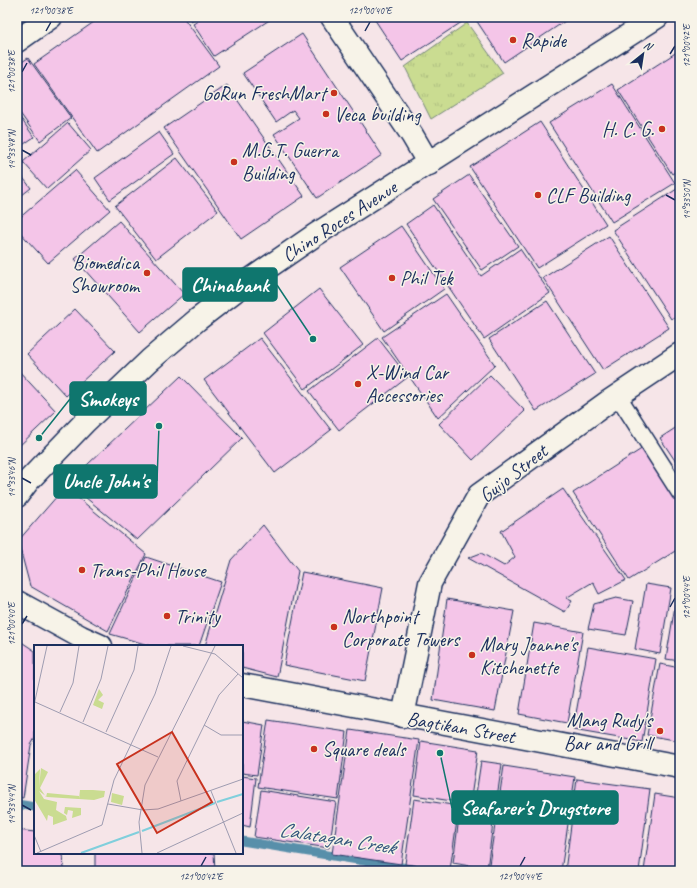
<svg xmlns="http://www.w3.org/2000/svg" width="697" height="888" font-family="Caveat,sans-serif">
  <defs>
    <pattern id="grass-tufts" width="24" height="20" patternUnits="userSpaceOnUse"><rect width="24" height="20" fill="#cadc91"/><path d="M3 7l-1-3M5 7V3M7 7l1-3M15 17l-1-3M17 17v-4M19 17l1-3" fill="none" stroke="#adbd7f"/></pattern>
  </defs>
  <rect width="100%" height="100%" fill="#f6e5e8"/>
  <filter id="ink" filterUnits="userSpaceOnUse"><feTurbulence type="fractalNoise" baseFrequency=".025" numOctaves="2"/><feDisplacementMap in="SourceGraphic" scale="8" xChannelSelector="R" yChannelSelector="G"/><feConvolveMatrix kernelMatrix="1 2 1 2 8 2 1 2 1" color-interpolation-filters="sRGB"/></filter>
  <g filter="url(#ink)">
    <path fill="url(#grass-tufts)" stroke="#728678" d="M467,23L503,73L431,119L405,67Z"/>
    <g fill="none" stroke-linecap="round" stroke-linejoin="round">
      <path stroke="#588faa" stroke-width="9" d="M17,804L35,807
        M242,841L425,871"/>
    </g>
    <path fill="#f4c5e8" stroke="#1b2f5e" d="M101,17H183L219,66L97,153L34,64Z
      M188,17H197L191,21Z
      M204,17H274L214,56L193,24Z
      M373,17H467L468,18L402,61Z
      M474,17H571L504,62Z
      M302,34L382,155L317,198L274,134L299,118L293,110L276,122L243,73Z
      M680,50V169L672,174L618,90Z
      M28,58L71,118L40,141L17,109V65Z
      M612,84L675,183L612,222L549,123Z
      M227,85L304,196L241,239L164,128Z
      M17,113L34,137L17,149Z
      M540,122L606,224L537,268L470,167Z
      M68,123L91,150L47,189L23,162Z
      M159,132L174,154L110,200L95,178Z
      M177,158L218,211L156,259L115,206Z
      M17,170L31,188L17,199Z
      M75,170L110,210L48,263L17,229V220Z
      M469,175L518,246L482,270L433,199Z
      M680,187V314L671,319L613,230Z
      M433,205L481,276L520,249L550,293L484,339L406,224Z
      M119,221L184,294L140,332L75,259Z
      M401,226L444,289L384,331L340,267Z
      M609,236L669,328L603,370L543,278Z
      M319,289L363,345L305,389L263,333Z
      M446,294L495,365L438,418L382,337Z
      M547,301L595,374L536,411L489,339Z
      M75,309L115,351L66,396L27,354Z
      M260,338L331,430L275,473L204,380Z
      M378,338L408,377L339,430L309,391Z
      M17,369L56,411L17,448Z
      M490,375L525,411L473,460L439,424Z
      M181,376L242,438L137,540L68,483Z
      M680,425V468L660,438Z
      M643,448L680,506V548L629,580L573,493Z
      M65,487L146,554L108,631L30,586L18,541Z
      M563,489L626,580L599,594L593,582L566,598L572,601L565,612L468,558L481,553L504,566L515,557L501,531Z
      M263,525L298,571L277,677L242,668V646H205L231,560Z
      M146,557L221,582L199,646H152L110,634Z
      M302,572L383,588L365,681L284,665Z
      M679,582H680V661L666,659Z
      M646,584L671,588L660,654L635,649Z
      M616,598L633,601L626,635L588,629L594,604Z
      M447,599L514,611L495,711L433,700Z
      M534,623L583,632L567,723L519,714Z
      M17,639L35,651V738L31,745L23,798L17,797Z
      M588,647L656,659L642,742L573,730Z
      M660,664L680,668V741L647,735Z
      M268,720L347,732L338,799L258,787Z
      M242,721L264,725L257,775L242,773Z
      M350,730L419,740L401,864L332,854Z
      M421,741L478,750L470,804L414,795Z
      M481,761L502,764L494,817L473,814Z
      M504,766L575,777L561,871H488Z
      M242,776L256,778L250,827L242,825Z
      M577,779L650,789L639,871H565Z
      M261,790L336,802L329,848L254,837Z
      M655,794L680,798V871H644Z
      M414,799L459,806L450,870L405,864Z
      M459,818L493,823L487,869L453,863Z
      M17,830L35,832V853H63L64,871H17Z
      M95,853H214L215,871H95Z"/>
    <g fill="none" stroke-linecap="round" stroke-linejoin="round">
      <g stroke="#1b2f5e" stroke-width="19">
        <path id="lane" d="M618,396L680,493"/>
      </g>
      <g stroke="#1b2f5e" stroke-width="25">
        <path id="street" d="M17,41L51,17
          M403,716L430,583L479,495L608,402L680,354"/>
      </g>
      <g stroke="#1b2f5e" stroke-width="25">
        <path id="secondary" d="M332,17L412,135L429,164
          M17,496L29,480L84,423L150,360L197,320L244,284L315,235L657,17
          M17,602L81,637L101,646
          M242,685L680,767"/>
      </g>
      <use href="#lane" stroke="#f7f3e8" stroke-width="16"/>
      <use href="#street" stroke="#f7f3e8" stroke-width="22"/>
      <use href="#secondary" stroke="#f7f3e8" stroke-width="22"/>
    </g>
  </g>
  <path fill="none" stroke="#1b2f5e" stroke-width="1.5" d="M46,31L51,22M365,31L370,22M670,54L675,46M22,72L27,63M22,150L31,155M666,195L675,200M22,478L31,483M670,607L675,598M22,624L27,616M22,805L31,810M201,866L206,857M520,866L525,857"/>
  <g fill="#c8321e" stroke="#f7f3e8" stroke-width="1.5">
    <circle cx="513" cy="40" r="4"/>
    <circle cx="334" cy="93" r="4"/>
    <circle cx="326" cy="114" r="4"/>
    <circle cx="662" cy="129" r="4"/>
    <circle cx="234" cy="162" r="4"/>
    <circle cx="538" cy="195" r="4"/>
    <circle cx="147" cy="273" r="4"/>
    <circle cx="392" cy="278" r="4"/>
    <circle cx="358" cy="384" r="4"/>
    <circle cx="82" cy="570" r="4"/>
    <circle cx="167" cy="616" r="4"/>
    <circle cx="334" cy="627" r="4"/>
    <circle cx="472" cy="655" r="4"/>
    <circle cx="660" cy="731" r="4"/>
    <circle cx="314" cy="749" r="4"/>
  </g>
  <g text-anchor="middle" stroke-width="3" stroke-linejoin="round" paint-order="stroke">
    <g font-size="20" fill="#1b2f5e" stroke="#f7f3e8" text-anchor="start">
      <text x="521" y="47">Rapide</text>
      <text x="326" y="100" text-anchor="end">GoRun FreshMart</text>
      <text x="334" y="121">Veca building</text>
      <text x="654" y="136" text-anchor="end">H. C. G.</text>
      <text x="242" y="157">M.G.T. Guerra<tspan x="242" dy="23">Building</tspan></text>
      <text x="546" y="202">CLF Building</text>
      <text x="139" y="269" text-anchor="end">Biomedica<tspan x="139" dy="23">Showroom</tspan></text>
      <text x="400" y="285">Phil Tek</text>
      <text x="366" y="379">X-Wind Car<tspan x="366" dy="23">Accessories</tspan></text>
      <text x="90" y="577">Trans-Phil House</text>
      <text x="175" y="623">Trinity</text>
      <text x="342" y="623">Northpoint<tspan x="342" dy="23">Corporate Towers</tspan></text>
      <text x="480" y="651">Mary Joanne's<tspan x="480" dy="23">Kitchenette</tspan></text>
      <text x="652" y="727" text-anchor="end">Mang Rudy's<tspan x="652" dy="23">Bar and Grill</tspan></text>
      <text x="322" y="756">Square deals</text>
    </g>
    <g font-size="20" fill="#1b2f5e" stroke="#f7f3e8">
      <text transform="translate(339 221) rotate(-33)" y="7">Chino Roces Avenue</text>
      <text transform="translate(513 473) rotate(-38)" y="7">Guijo Street</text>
      <text transform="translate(461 727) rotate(10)" y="7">Bagtikan Street</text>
    </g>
    <g font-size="21" font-style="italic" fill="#34577e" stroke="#f7f3e8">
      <text transform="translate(337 838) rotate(9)" y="7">Calatagan Creek</text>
    </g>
  </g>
  <g transform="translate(34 645)">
    <rect width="209" height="209" fill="#f6e5e8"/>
    <path d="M65,44L69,50L64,55L70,58L68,64L59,60ZM7,123L14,127L6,143L12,152L13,148L45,151V154L46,145H59L71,146L70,152L60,155L13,152L5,146L10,154L23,157L22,165L32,171L33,175L19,180V172L14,170L13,176L0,154V130L6,124L5,142ZM78,148L90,151L88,160L77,157ZM31,162L47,163V170L38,173L39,166L34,165L33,170L30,168Z" fill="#cadc91"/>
    <path fill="none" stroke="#80cfdc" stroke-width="2" d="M183,157L209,149M108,186L181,158M47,208L105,187"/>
    <path fill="none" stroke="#9e9cb1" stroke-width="1" d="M149,1L181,9L209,33M1,57L124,112M0,60L13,1M26,67L39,38L45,1M49,77L67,34L74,1M170,80L187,90H209M72,87L100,25L104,1M177,146L202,208M147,156L143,136L185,50L204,29M74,159L109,165L124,164L209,134M0,190L7,207M3,208L68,180L80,135L121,49L137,1M108,208L105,177L111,140L181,1M123,208L209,168"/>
    <path fill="#c8321e" fill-opacity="0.15" stroke="#c8321e" stroke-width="2" d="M138,87L178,157L123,188L83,119Z"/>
    <rect width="209" height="209" fill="none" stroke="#1b2f5e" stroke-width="2"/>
  </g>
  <path fill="none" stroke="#0f766e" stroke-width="1.5" d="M313 339L277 285M39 438L70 399M159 426L157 481M440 753L452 808"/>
  <g fill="#0f766e" stroke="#f7f3e8" stroke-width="1.5">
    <circle cx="313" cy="339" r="4"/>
    <circle cx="39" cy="438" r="4"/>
    <circle cx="159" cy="426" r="4"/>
    <circle cx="440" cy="753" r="4"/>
  </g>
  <g fill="#0f766e" stroke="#0f766e" stroke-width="1.5">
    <rect x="183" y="268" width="94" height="33" rx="4"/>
    <rect x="70" y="382" width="76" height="33" rx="4"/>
    <rect x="54" y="465" width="103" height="33" rx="4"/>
    <rect x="452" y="791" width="166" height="33" rx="4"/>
  </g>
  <g font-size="21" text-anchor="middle" font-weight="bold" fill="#fff">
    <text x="230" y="292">Chinabank</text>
    <text x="108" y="406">Smokeys</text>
    <text x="106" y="488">Uncle John's</text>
    <text x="535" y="815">Seafarer's Drugstore</text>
  </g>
  <rect width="697" height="888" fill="none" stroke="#f7f3e8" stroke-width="44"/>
  <g transform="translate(643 54) rotate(30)" stroke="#f7f3e8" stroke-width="3" paint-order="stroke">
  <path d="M0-3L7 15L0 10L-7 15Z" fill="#1b2f5e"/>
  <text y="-6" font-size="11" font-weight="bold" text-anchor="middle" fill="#1b2f5e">N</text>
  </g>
  <rect x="22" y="22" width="653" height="844" fill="none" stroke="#1b2f5e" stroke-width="1.5"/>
  <g font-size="10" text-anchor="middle" fill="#1b2f5e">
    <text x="51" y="14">121°00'38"E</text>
    <text x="370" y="14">121°00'40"E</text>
    <text transform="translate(686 46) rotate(-90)" y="4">121°00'42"E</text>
    <text transform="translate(11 72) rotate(-90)" y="4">121°00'38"E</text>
    <text transform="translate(11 150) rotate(-90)" y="4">14°33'48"N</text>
    <text transform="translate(686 200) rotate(-90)" y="4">14°33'50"N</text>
    <text transform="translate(11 478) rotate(-90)" y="4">14°33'46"N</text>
    <text transform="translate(686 598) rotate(-90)" y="4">121°00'44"E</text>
    <text transform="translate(11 624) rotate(-90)" y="4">121°00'40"E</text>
    <text transform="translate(11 805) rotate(-90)" y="4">14°33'44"N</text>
    <text x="201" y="880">121°00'42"E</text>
    <text x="520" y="880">121°00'44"E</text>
  </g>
</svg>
